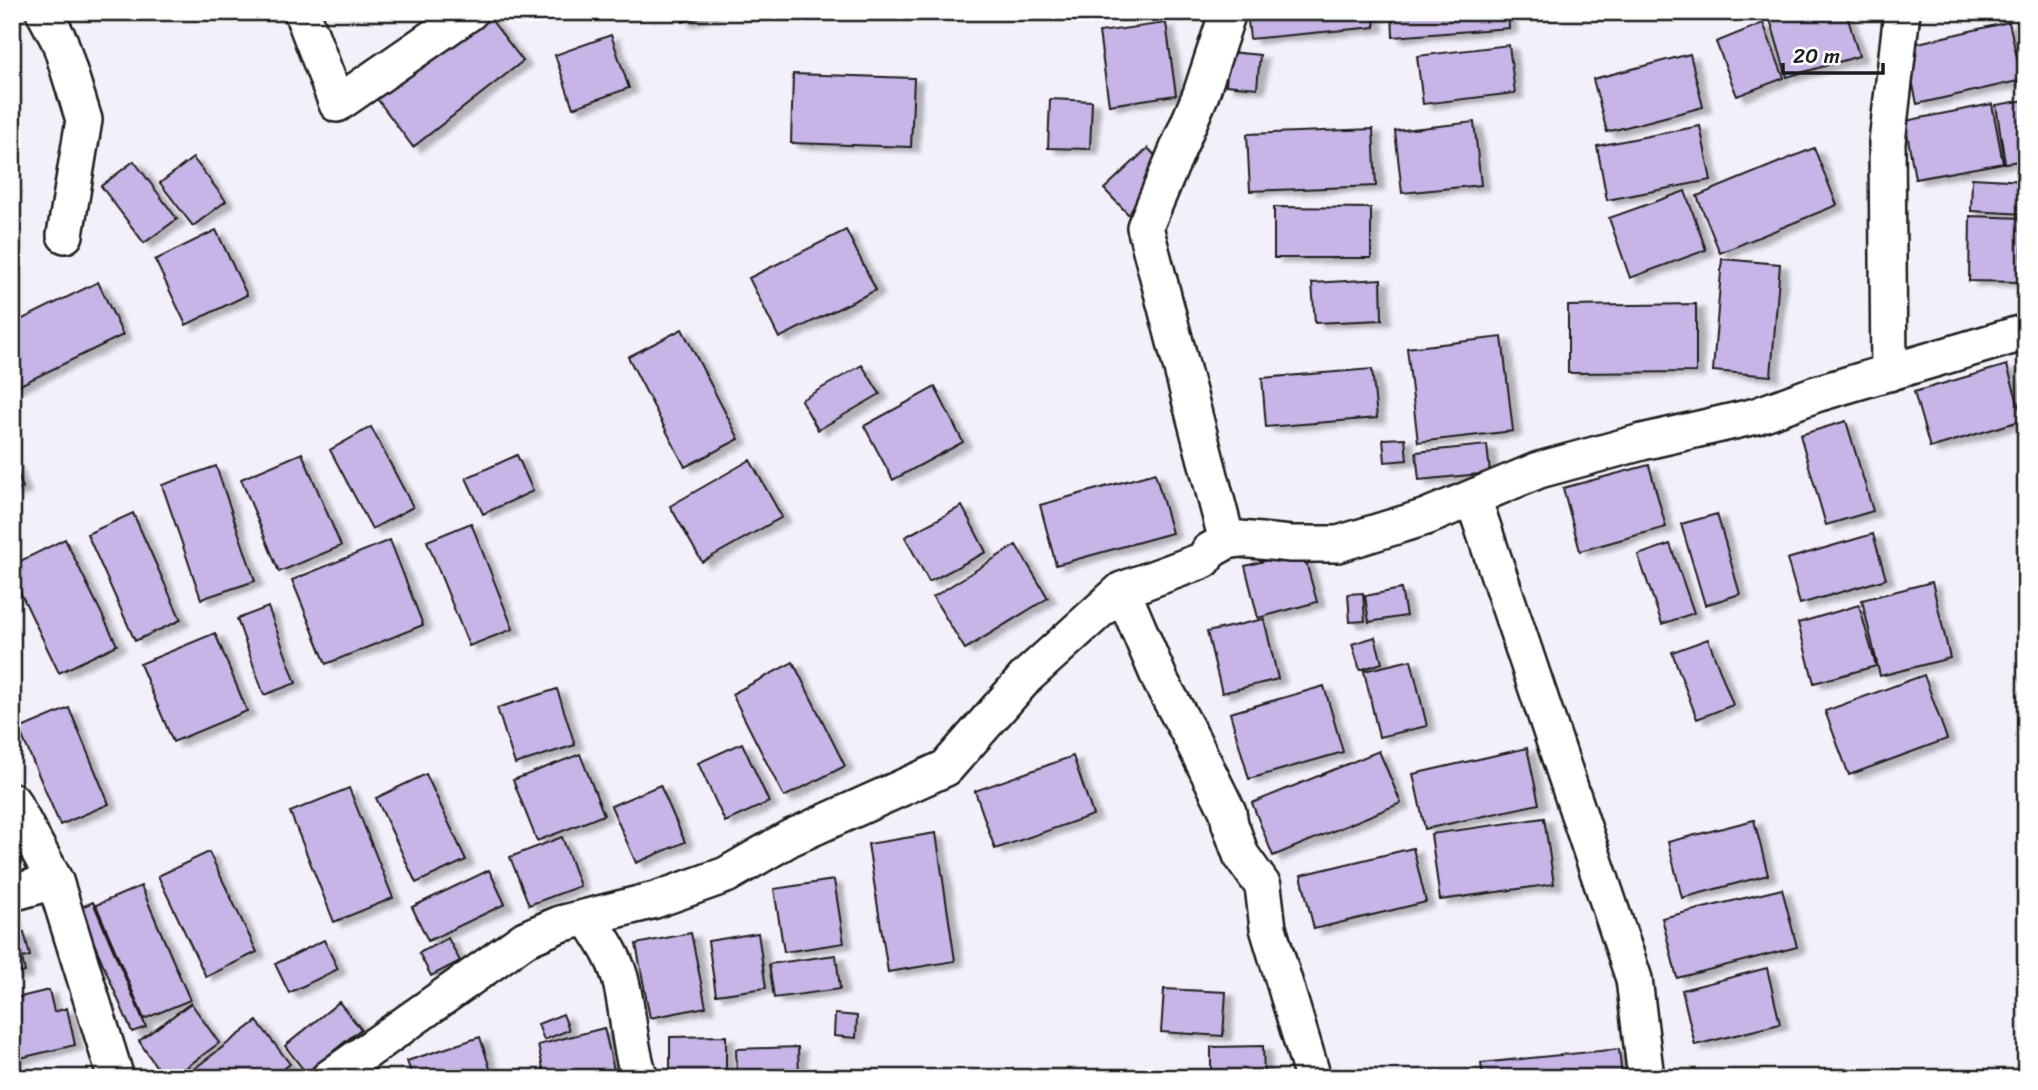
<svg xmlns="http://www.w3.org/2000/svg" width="2038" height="1090" font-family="Sriracha,sans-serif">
  <defs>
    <filter id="shadow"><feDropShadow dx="8" dy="4.5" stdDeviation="2" flood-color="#0004"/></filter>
  </defs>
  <rect width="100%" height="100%" fill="#f4f0fa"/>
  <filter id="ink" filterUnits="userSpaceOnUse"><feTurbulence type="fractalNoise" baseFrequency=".0143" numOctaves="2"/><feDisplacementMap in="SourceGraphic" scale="14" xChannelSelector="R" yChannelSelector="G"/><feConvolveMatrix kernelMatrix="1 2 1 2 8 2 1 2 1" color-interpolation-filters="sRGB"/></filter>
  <g filter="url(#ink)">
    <path fill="#c6b5e6" stroke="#1c1c1c" stroke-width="2" filter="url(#shadow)" d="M485,12L523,61L413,147L375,96Z
      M680,12H716L683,22Z
      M1247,12H1373L1375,27L1250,39Z
      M1392,12H1508L1509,28L1393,37Z
      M1780,12H1846L1859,56L1787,77L1769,16Z
      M2009,22L2022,80L1917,104L1905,46Z
      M1166,23L1176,95L1109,105L1099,32Z
      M1763,23L1784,78L1737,96L1716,42Z
      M611,35L629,88L573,108L555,55Z
      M1509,45L1515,93L1423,104L1417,56Z
      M1229,52L1260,55L1257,88L1226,85Z
      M1690,54L1703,107L1607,132L1593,79Z
      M793,74L914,78L911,147L791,143Z
      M1050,99L1092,101L1090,149L1048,148Z
      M2026,100V160L2005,163L1996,105Z
      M1992,104L2003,163L1915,179L1905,121Z
      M1474,122L1481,185L1402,193L1395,131Z
      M1700,126L1711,180L1607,200L1597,146Z
      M1373,129L1376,186L1250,191L1247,134Z
      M1148,148L1172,174L1130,216L1104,189Z
      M1814,148L1837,205L1720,253L1697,196Z
      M193,158L226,201L193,226L160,183Z
      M134,161L177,219L144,243L101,186Z
      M1972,178L2026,181V214L1971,211Z
      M1685,191L1706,250L1630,278L1609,218Z
      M1274,207L1371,208V258H1274Z
      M1970,216L2023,218L2021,282L1969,281Z
      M216,230L247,295L186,325L155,260Z
      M846,230L876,290L779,338L749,278Z
      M1722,259L1780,264L1771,376L1713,371Z
      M1381,279L1382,320L1315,323L1312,283Z
      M98,282L123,335L12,389V324Z
      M1696,304V372L1568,373V306Z
      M682,329L739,439L685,467L628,357Z
      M1502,337L1513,431L1418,442L1407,348Z
      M862,365L880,394L818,430L801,400Z
      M2007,365L2023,420L1930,448L1914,392Z
      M1372,369L1377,418L1266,427L1262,378Z
      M935,387L963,442L893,480L864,426Z
      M1846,421L1873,511L1826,525L1800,435Z
      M371,427L413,507L372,529L330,450Z
      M1405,438L1407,460L1385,462L1383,439Z
      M1487,445L1490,473L1419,480L1416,452Z
      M302,453L341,546L279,572L241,479Z
      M517,455L533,491L483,514L466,478Z
      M12,460L23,488L12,492Z
      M750,460L782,517L702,562L670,506Z
      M1649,465L1666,527L1580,551L1563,488Z
      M216,466L255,581L201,599L162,485Z
      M1155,473L1172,533L1056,565L1040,505Z
      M962,506L986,552L929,582L905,537Z
      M133,513L181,620L135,641L87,534Z
      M1717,514L1740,594L1705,605L1681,524Z
      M471,523L513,629L469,646L427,541Z
      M1873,534L1886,579L1800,604L1787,559Z
      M65,539L117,645L59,673L12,575V565Z
      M390,540L423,625L326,664L292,580Z
      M1670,544L1694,613L1662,624L1638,555Z
      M1016,545L1048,598L965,649L933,597Z
      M1303,551L1317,602L1258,618L1245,566Z
      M1932,582L1950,658L1880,676L1862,600Z
      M1401,589L1406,616L1369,622L1365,596Z
      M1363,593L1365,621L1350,622L1348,594Z
      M1859,605L1876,666L1814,683L1798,623Z
      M268,607L296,683L264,695L237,619Z
      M1264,619L1278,679L1222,693L1207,632Z
      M215,633L247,711L173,742L140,664Z
      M1375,637L1382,663L1360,670L1352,644Z
      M1708,639L1733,705L1697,719L1672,652Z
      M1411,660L1427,726L1379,737L1364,671Z
      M793,662L845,766L784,797L732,694Z
      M1924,675L1947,739L1849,775L1825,711Z
      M1324,686L1343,752L1249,779L1230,713Z
      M557,689L575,745L515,764L497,708Z
      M69,708L109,804L60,825L19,729Z
      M742,743L769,802L725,822L698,763Z
      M1527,748L1539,804L1425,829L1413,774Z
      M1379,751L1401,803L1273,856L1252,803Z
      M580,754L604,815L537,841L513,780Z
      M1073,756L1093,815L995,849L975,791Z
      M426,774L466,860L416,883L376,798Z
      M660,785L685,842L636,863L611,806Z
      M349,788L393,898L334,922L290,812Z
      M1544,818L1554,884L1440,900L1431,834Z
      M1754,820L1768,875L1682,898L1668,842Z
      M936,833L955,961L888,972L868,844Z
      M562,837L580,886L529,905L510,857Z
      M1413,848L1426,902L1314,929L1301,875Z
      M209,852L257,952L206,977L158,876Z
      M489,870L505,904L428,941L412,907Z
      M834,880L844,943L784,952L774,889Z
      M141,886L190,1000L144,1019L96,905Z
      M1782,889L1797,947L1677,978L1662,918Z
      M93,902L146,1027L132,1032L79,908Z
      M12,917L16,934L24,932L30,956L22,958L25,972L12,975Z
      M691,933L706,1007L650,1018L636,944Z
      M758,933L766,988L716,995L708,941Z
      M448,938L460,961L431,976L419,953Z
      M324,940L338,969L289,993L275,964Z
      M836,955L840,989L774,998L769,964Z
      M1767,968L1780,1024L1695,1045L1682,990Z
      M1164,989L1226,992L1223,1036L1161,1032Z
      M49,990L54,1012L67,1008L75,1045L12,1060V999Z
      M339,1002L361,1029L306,1073L285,1046Z
      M191,1003L219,1043L172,1078H164L139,1041Z
      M563,1014L569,1030L544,1040L538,1024Z
      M835,1014L857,1016L856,1038L834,1036Z
      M257,1021L290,1064L272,1078H182Z
      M604,1028L616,1078H545L538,1045Z
      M726,1036V1078H670V1037Z
      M480,1037L493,1078H413L407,1061Z
      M1263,1046L1264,1076H1281V1078H1211V1047Z
      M798,1047L799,1078H737L736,1049Z
      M1619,1049L1622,1078H1483L1481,1063Z"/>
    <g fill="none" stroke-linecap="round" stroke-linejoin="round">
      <g stroke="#1c1c1c" stroke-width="40">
        <path id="minor" d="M44,12L60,42L84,120L65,235
          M302,12L337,104L470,12
          M1889,373L1887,142L1902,12
          M1473,498L1634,979L1646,1078
          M1227,541L1145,227L1201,94L1228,12
          M1122,590L1161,682L1192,739L1228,812L1230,824L1241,855L1263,886L1268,928L1313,1078
          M12,801L55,881L116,1078
          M12,893L55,881
          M588,917C602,939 617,960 622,986C629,1017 629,1047 640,1078
          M329,1078L525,939L560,924L655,900L726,875L790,838L946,768L1026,677L1122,590L1204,560L1209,551L1227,541L1240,539L1291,544H1338L1426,517L1539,470L1642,442L1756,416L1816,394L2026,332"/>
      </g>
      <use href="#minor" stroke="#fff" stroke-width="35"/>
    </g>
  </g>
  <rect width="2038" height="1090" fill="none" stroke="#fff" stroke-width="42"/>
  <rect x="21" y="21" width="1996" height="1048" fill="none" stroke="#1c1c1c" stroke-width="2.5" filter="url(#ink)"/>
  <path d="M1783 63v10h100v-10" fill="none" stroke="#1c1c1c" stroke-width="3.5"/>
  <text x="1793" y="63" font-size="21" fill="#1c1c1c" stroke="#ffffff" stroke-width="5" paint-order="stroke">20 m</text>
</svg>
